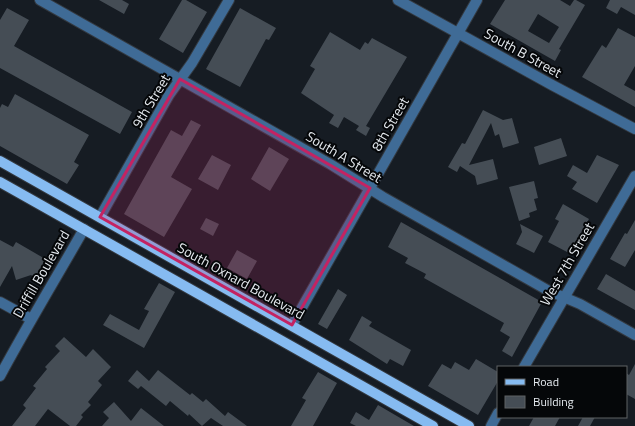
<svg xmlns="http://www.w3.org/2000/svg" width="635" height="426" font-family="'Titillium Web',sans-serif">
  <rect width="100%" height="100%" fill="#161c23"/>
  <path fill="#454d55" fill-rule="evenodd" d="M99,0H122L129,4L124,14Z
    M182,0H186L207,12L183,53L159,39Z
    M505,0H560L570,6L574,0H576L585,5L559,49L561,50L555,61L490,24ZM538,14L559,27L549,43L528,31Z
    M610,0H635V15L621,7L617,14L606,8Z
    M7,8L29,20L14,46L132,112L120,134L0,68V20Z
    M240,8L276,28L269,40L266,39L240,87L206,69Z
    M618,28L635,37V66L624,85L635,91V107L582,77L602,45L606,48Z
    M330,32L360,50L365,42L368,44L372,38L407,57L366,126L370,128L366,136L356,130L359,126L344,117L338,128L329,123L334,115L301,93L315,69L310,66Z
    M15,94L89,135L74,162L79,165L67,184L0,146V108L2,104L8,107Z
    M483,110L503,120L512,118L519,143L503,148L499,134L495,136L491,123L469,165L493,159L498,179L477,185L475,176L460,166L457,172L448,167L462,143L465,144Z
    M191,120L201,125L171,177L192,189L164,237L124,214L171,130L182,136Z
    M561,138L567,156L539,165L534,147Z
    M269,147L289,159L270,191L251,179Z
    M212,155L231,165L218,190L198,179Z
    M597,155L619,165L597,203L572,189L577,182L567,176L573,165L587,173Z
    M534,181L538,198L534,199L537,210L529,213L530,217L519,221L509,187Z
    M563,204L589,219L569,253L548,242L559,221L555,219Z
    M206,218L219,224L213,236L200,229Z
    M635,220V250L625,267L610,259L625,233L627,234Z
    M401,222L542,302L512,357L502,351L510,337L500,331L504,323L424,278L426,274L405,263L408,258L388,247Z
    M520,224L543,236L534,253L516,244L522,232Z
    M0,240L13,247L16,242L47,260L36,278L31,275L16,280L12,266L0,287Z
    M237,250L257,261L247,279L227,268Z
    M606,274L635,291V310L597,289Z
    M159,283L175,292L144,348L103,325L110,314L139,330L149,311L144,309Z
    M338,289L347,295L327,329L318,324Z
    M362,316L372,322L369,326L411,350L403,366L390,359L387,364L349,340Z
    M64,337L86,357L93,349L111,367L98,381L102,385L88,402L91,405L81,415L83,417L76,426H70L48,409L35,426H12L26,408L23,405L36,388L33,386L47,369L45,367L60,351L55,346Z
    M476,359L498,372V381L478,415L428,386L442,364L451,369L455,362L469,370Z
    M635,364V399L626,394V373L629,375Z
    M137,370L149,381L158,370L190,395L192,393L203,402L206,399L225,416L228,412L247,426H223L211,418L202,426L189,414L188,416L170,401L166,406L141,386L138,389L128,381Z
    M318,372L337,383L313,426H291L306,400L302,398Z
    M114,402L131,421L141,408L164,426H102L109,418L103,412Z
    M378,405L414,426H356L350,423L356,412L369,420Z
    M534,417H560L555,426H529Z
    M583,417H595L590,426H578Z"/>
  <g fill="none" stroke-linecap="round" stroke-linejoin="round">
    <g stroke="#333940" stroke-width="12">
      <path id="minor" d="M40,0L330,164L383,197L549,291L580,304L635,335
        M398,0L552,85L635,129
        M100,217L169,95L192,63L229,0
        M0,302L31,319
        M292,325L477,0
        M0,376C27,326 56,278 84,229"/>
    </g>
    <g stroke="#333940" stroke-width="12">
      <path id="tertiary" d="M524,367L635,176
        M491,426L498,413"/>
    </g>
    <g stroke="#333940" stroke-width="12">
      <path id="primary" d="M0,161L469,426
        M0,182L433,426"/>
    </g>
    <use href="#minor" stroke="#3f6b96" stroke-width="10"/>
    <use href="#tertiary" stroke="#3f6b96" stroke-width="10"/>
    <use href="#primary" stroke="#86bbf1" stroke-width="10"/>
  </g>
  <path fill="#c42362" fill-opacity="0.2" stroke="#c42362" stroke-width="3" stroke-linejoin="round" d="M180,79L370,188L292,325L100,217Z"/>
  <g text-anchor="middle" stroke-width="4" stroke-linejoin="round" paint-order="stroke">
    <g font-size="14" fill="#e6ebf0" stroke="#050709">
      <text transform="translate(523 53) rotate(29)" y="5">South B Street</text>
      <text transform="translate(151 101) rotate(-59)" y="5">9th Street</text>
      <text transform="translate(390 124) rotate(-60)" y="5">8th Street</text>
      <text transform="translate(344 157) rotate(31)" y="5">South A Street</text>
      <text transform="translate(567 264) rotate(-60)" y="5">West 7th Street</text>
      <text transform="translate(41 274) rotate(-60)" y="5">Driffill Boulevard</text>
      <text transform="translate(241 281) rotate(29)" y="5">South Oxnard Boulevard</text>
    </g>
  </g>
  <rect x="497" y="366" width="130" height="52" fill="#050709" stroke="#5f6265"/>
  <rect x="505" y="379" width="20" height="6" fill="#86bbf1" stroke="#5f6265"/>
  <text x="533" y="386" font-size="12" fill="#e6ebf0">Road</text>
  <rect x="505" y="396" width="20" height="12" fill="#454d55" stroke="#5f6265"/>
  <text x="533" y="406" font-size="12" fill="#e6ebf0">Building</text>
</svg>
